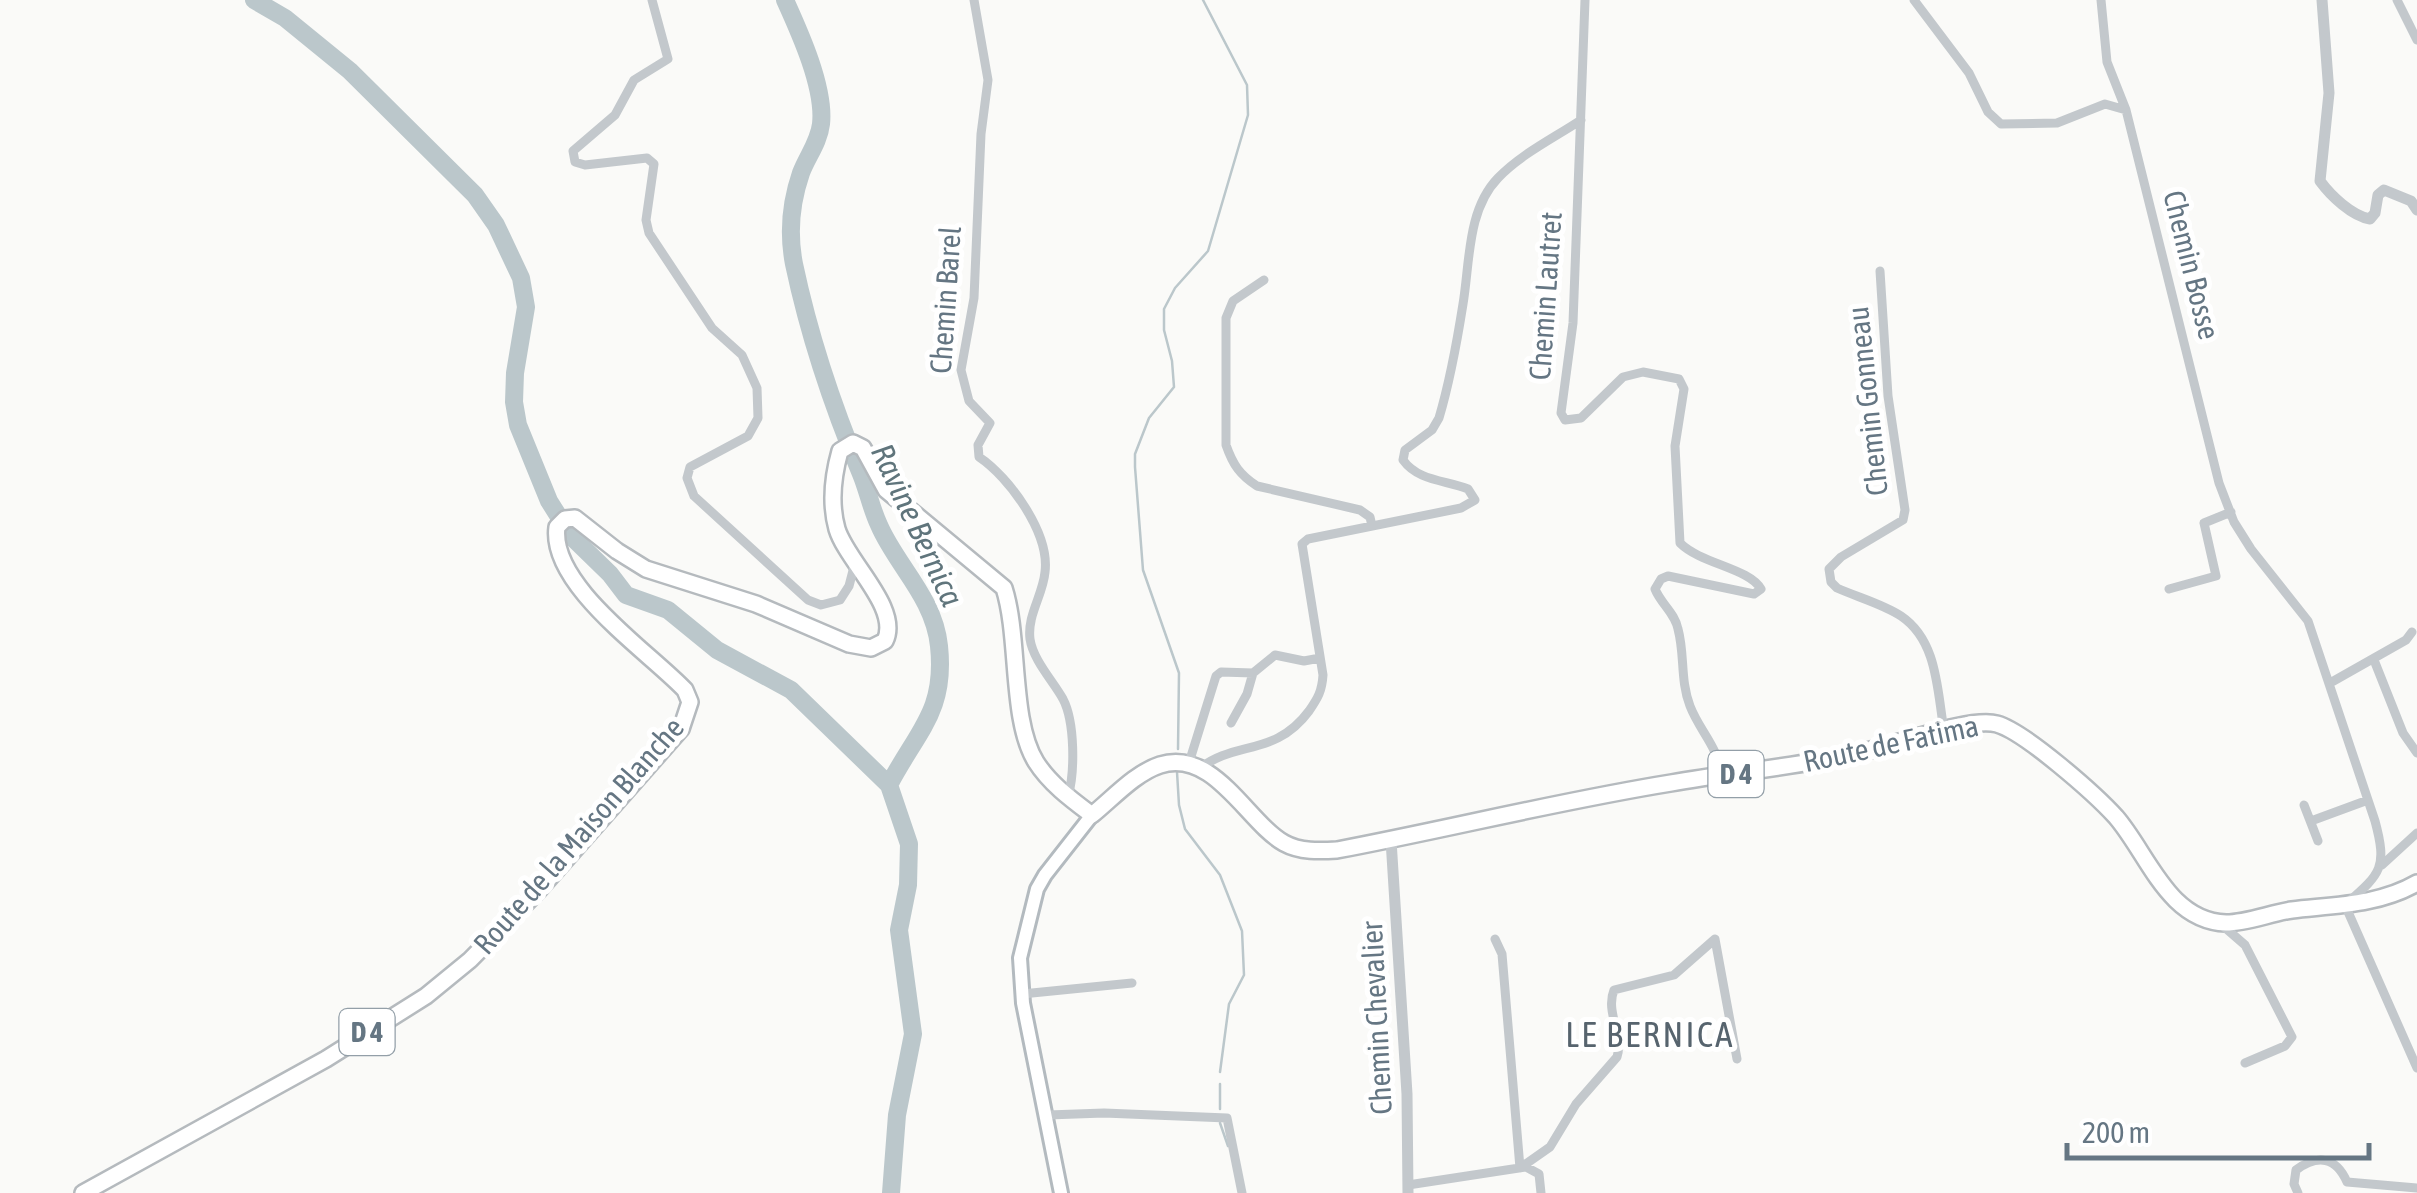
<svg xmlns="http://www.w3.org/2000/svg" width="2417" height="1193" font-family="'Asap Condensed',sans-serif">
  <rect width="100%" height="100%" fill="#fafaf8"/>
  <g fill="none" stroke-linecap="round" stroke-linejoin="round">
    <path stroke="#bbc7cb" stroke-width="2.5" d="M1178,749L1179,673L1143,570L1135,467V454L1149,418L1174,387L1172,361L1164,330V309L1175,288L1208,251L1248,115L1247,85L1203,0
      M1177,772L1179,805L1185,829L1220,875L1242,931L1244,975L1229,1004L1220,1072
      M1220,1084V1109
      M1220,1123L1228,1146"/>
    <path stroke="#bbc7cb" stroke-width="18" d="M254,0L285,18L350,71L475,195L496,225L521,278L526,307L515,373L514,402L518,425L549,501L571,536L610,574L626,595L668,610L717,650L791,690L889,785
      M785,0C800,33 825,88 821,124C819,142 807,157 801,173C791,202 788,233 794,264C809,335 833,407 861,474C868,491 871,508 879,525C896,565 934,597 939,646C946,712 917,731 889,785L909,844L908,885L899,930L913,1034L897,1115L891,1193"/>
    <g stroke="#b3babf" stroke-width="18">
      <path id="secondary" d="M1061,1193L1023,1003L1020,958L1037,889L1045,875L1092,815"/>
    </g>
    <g stroke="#b5babe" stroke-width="20">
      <path id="primary" d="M83,1193L326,1059L426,996L470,960L538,891L681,729L690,702L685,690C649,652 549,585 557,527L565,519L575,518L617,551L646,569L756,604L849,644L871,648L885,641C901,608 847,562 837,529C830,504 833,476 840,451L853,443L863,448L886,490L1004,588C1020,638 1010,720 1036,762C1050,784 1072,800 1092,815C1112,799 1135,773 1160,765C1214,748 1247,822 1284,843C1300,852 1320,851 1337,850C1448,829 1559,801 1671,783C1733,772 1796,767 1858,753C1890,747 1970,716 1997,724C2025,732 2095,794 2116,817C2148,854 2168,921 2226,923C2247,923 2271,913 2292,910C2335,905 2379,905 2417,883"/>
    </g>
    <path stroke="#c3c8cc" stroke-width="9" d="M652,0L668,59L634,80L615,115L573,151L575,162L585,165L647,158L654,164L646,220L649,233L712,328L742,355L757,388L758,418L748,436L690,467L687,478L694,496L808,600L821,605L840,600L849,586L855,563
      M974,0L988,80L981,134L974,298L961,370L969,401L990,423L978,445L979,457C1009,477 1050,533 1045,572C1043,595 1027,615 1030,639C1033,660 1053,681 1063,699C1075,722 1075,772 1068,797
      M1585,0L1573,323L1561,413L1565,420L1581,418L1623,377L1643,372L1679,379L1684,389L1675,446L1680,543C1701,564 1749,568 1761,589L1754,594L1668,576L1661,579L1655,589C1661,604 1675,613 1678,629C1685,655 1680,680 1690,706C1700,732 1719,747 1721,776
      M1914,0L1969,73L1988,112L2001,124L2057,123L2105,104L2126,110L2219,483L2234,522L2251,549L2308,621L2375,821C2388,869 2380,874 2345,905L2417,1068
      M2101,0L2107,62L2126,110
      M2397,0L2417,40
      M1880,271L1888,396L1905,510L1903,520L1841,557L1829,569L1831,582L1837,588C1857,597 1883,604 1901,616C1938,641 1937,691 1944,730
      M1264,280L1233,301L1226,318V445C1233,465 1240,475 1257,486L1360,510L1370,517L1372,526
      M2169,589L2216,576L2204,523L2231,512
      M2374,660L2403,733L2417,753
      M2330,683L2406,640L2412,632
      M1231,723L1247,694L1253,673L1275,655L1304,661L1320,658
      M1188,766L1216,676L1221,672L1253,673
      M1199,769C1235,740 1275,757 1309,711C1318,698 1322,691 1323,675L1302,544L1308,539L1461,508L1475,500L1468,489C1445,480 1418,481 1403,460L1405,450L1432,430L1439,418C1450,381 1457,342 1463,304C1470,262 1467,210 1498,178C1521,154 1554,138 1581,120
      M2304,805L2318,841
      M2311,821L2368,800
      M2382,865L2417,833
      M2222,925L2245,945L2292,1037L2285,1046L2245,1063
      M1495,939L1502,954L1520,1168
      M1022,994L1132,983
      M1048,1115L1104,1113L1227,1118L1242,1193
      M1520,1168L1550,1147L1576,1104L1617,1057C1624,1035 1605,1012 1614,990L1674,975L1715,939L1737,1059
      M2347,1182L2417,1188
      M1408,1185L1526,1167L1539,1174L1541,1193
      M2298,1193L2294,1184L2296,1170C2318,1154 2336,1157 2347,1182"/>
    <path stroke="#c3c8cc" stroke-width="11" d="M2322,0L2329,93L2320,181C2331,196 2352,216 2370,219L2375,213L2378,195L2384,190L2411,201L2417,210
      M1391,840L1407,1094L1408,1193"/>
    <use href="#secondary" stroke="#fff" stroke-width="12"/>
    <use href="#primary" stroke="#fff" stroke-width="15"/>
  </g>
  <g text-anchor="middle" stroke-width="10" stroke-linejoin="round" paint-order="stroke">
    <g fill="#fff" stroke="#939fa8" stroke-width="2.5">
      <rect x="1708.5" y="751" width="55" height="46" rx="8"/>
      <rect x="339.5" y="1009" width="55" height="46" rx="8"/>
    </g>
    <g font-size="28" font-weight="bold" fill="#657683">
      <text x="1736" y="784">D 4</text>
      <text x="367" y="1042">D 4</text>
    </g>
    <g font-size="30" fill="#657683" stroke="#fff">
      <text transform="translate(2191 265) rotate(76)" y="10">Chemin Bosse</text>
      <text transform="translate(1546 296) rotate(-86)" y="10">Chemin Lautret</text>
      <text transform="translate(946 300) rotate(-86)" y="10">Chemin Barel</text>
      <text transform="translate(1868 401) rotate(-96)" y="10">Chemin Gonneau</text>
      <text transform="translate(1891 744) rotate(-12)" y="10">Route de Fatima</text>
      <text transform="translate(579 836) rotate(-49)" y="10">Route de la Maison Blanche</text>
      <text transform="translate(1377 1018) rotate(-93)" y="10">Chemin Chevalier</text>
    </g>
    <g font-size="32" font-style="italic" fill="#60757c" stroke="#fff">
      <text transform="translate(917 525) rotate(65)" y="11">Ravine Bernica</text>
    </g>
    <g font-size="35" letter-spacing="2.5" fill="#57646e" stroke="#fff">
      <text x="1650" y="1047">LE BERNICA</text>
    </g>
  </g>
  <path d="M2067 1143v15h302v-15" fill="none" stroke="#657683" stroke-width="5"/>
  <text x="2082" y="1143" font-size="30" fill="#657683" stroke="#ffffff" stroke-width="8" paint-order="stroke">200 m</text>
</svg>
